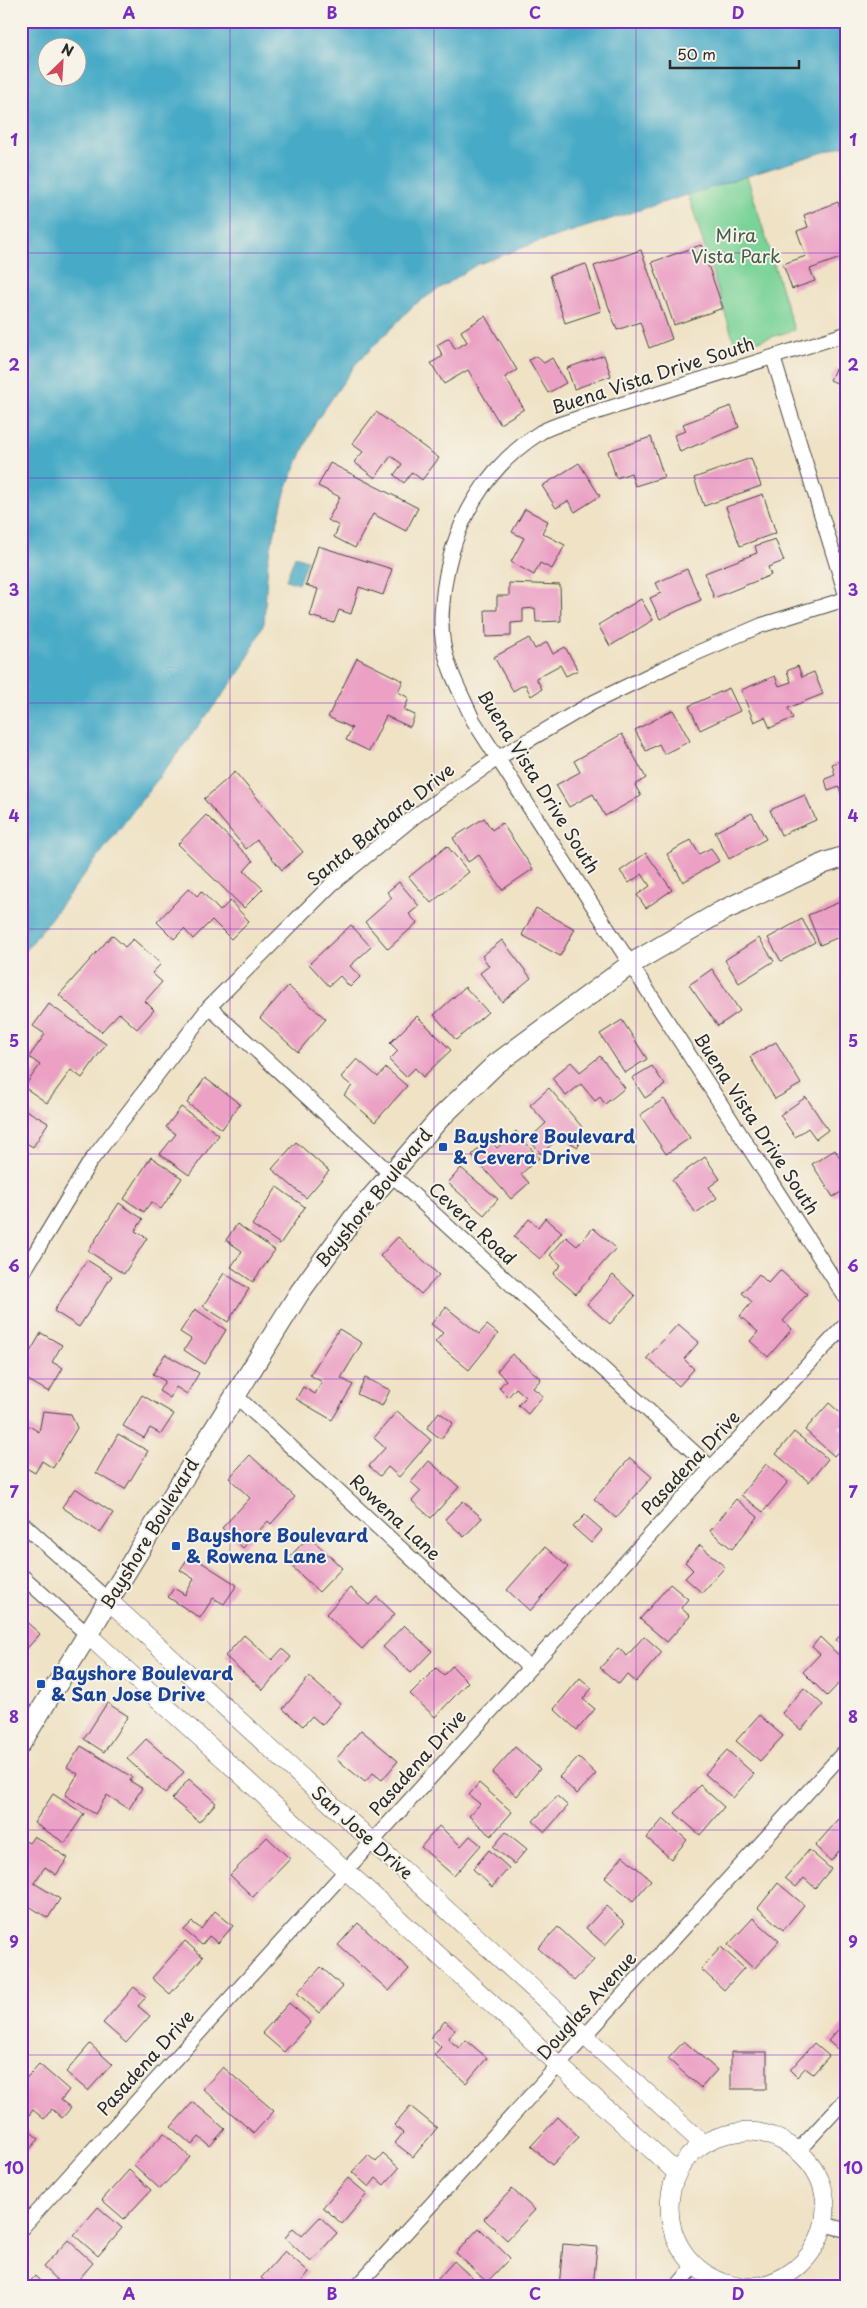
<svg xmlns="http://www.w3.org/2000/svg" width="867" height="2308" font-family="'Playpen Sans',sans-serif">
  <rect width="100%" height="100%" fill="#f7f3e8"/>
  <filter id="ink" filterUnits="userSpaceOnUse"><feTurbulence type="fractalNoise" baseFrequency=".02" numOctaves="2"/><feDisplacementMap in="SourceGraphic" scale="10" xChannelSelector="R" yChannelSelector="G"/><feConvolveMatrix kernelMatrix="1 2 1 2 8 2 1 2 1" color-interpolation-filters="sRGB"/></filter>
  <filter id="wash" filterUnits="userSpaceOnUse"><feTurbulence type="fractalNoise" baseFrequency=".0096" numOctaves="4" result="noise"/><feDisplacementMap in="SourceGraphic" scale="20" xChannelSelector="R" yChannelSelector="G"/><feGaussianBlur stdDeviation="1.12" result="paint"/><feColorMatrix in="noise" values="0 0 0 0 0 0 0 0 0 0 0 0 0 0 0 0 0 1.4 0 .05"/><feComposite in="paint" operator="in"/></filter>
  <g filter="url(#wash)">
    <rect width="100%" height="100%" fill="#efe2c5"/>
    <path fill="#7ad398" stroke="#527f62" d="M747,176L794,330L736,348L688,194Z"/>
    <path fill="#46aac6" stroke="#386a78" fill-rule="evenodd" d="M21,21H846V145L538,242L476,265L414,305L355,365L315,423L286,489L268,559L264,623L243,668L21,957ZM48,48H78V78H48Z
      M295,556L307,560L298,584L286,580Z"/>
    <g id="blocks">
      <path fill="#eba0c4" d="M838,202L843,215L846,214V256L810,269L815,281L792,289L783,264L806,256L797,231L808,227L804,215Z
        M701,245L723,308L674,325L652,262Z
        M641,250L672,339L649,348L640,322L617,330L594,266Z
        M586,264L601,311L565,323L550,275Z
        M485,316L517,370L505,377L524,409L500,424L468,370L444,384L431,363L443,356L437,345L449,338L455,349L467,342L461,331Z
        M604,355L611,376L574,389L567,368Z
        M536,356L544,363L552,358L566,383L548,393L529,360Z
        M835,369L846,374V387L830,380Z
        M731,406L739,427L680,452L674,435L686,431L683,424Z
        M376,412L439,458L422,480L412,472L404,483L394,475L402,464L391,456L375,478L354,462L363,452L352,444Z
        M651,437L664,477L635,486L631,473L616,478L608,451Z
        M751,458L761,486L704,506L694,478Z
        M330,463L418,508L406,531L373,514L355,548L334,537L339,526L328,520L340,497L318,486Z
        M579,463L600,496L575,512L568,501L556,508L542,486Z
        M763,494L776,533L740,546L726,507Z
        M525,509L548,521L542,533L565,545L552,569L540,563L534,575L511,562L524,538L512,532Z
        M775,539L784,561L768,567L771,575L714,598L705,573L757,553L755,546Z
        M318,546L392,569L383,595L359,587L351,614L339,610L334,623L310,616L318,589L306,585Z
        M687,569L701,600L660,619L650,598L661,593L656,583Z
        M509,583L560,585L561,621L536,622L535,608L523,609V622L511,623V636L486,637L485,610H497V596H509Z
        M641,599L653,620L610,646L598,625Z
        M529,638L535,649L547,642L553,654L565,647L578,670L566,676L560,665L536,678L542,689L531,696L525,684L513,691L494,657Z
        M357,658L403,681L398,692L409,698L404,710L415,715L410,727L386,716L369,751L346,740L352,728L328,717Z
        M798,666L802,677L814,672L823,694L788,708L793,718L770,728L765,717L754,722L741,690L775,676L779,686L791,682L787,671Z
        M729,688L740,711L700,730L689,706Z
        M673,710L690,741L664,754L659,744L646,751L635,730Z
        M622,734L646,778L635,785L641,796L605,816L593,794L569,807L556,785L580,772L574,761Z
        M846,759V798L843,799L839,787L828,791L825,779L835,775L832,764Z
        M235,772L303,852L282,870L257,840L246,849L204,799Z
        M805,795L816,820L781,835L770,810Z
        M752,813L766,839L729,859L715,832Z
        M206,815L253,861L244,871L263,889L244,908L178,844Z
        M484,818L492,830L502,823L533,869L502,890L479,855L468,862L453,838Z
        M691,840L699,854L711,848L719,861L683,882L667,854Z
        M447,846L469,872L431,903L409,877Z
        M646,853L672,890L646,908L637,895L650,886L642,874L629,883L620,871Z
        M399,882L419,906L409,914L417,923L388,949L365,922L392,898L387,892Z
        M189,888L197,896L201,891L220,911L230,901L249,921L231,939L212,920L193,939L184,929L174,939L157,922Z
        M840,902L846,917V934L820,945L808,915Z
        M536,908L575,929L560,956L522,935Z
        M802,919L815,942L781,961L768,938Z
        M351,925L371,947L350,966L360,977L350,987L340,976L329,986L309,964Z
        M112,935L125,947L133,939L161,964L152,973L162,982L145,1001L154,1010L137,1029L119,1013L101,1032L59,995Z
        M759,938L774,961L739,983L725,960Z
        M502,940L531,978L502,1002L480,973L489,966L482,956Z
        M712,969L740,1011L718,1026L689,985Z
        M288,986L326,1019L298,1052L260,1018Z
        M465,987L488,1012L456,1040L434,1015Z
        M49,1004L106,1044L82,1078L71,1070L47,1103L24,1087L40,1065L29,1057L45,1034L33,1026Z
        M417,1016L451,1050L423,1077L415,1068L406,1077L389,1060L398,1051L390,1043Z
        M622,1020L647,1059L625,1073L600,1034Z
        M776,1042L801,1084L775,1099L750,1057Z
        M600,1056L625,1088L605,1104L600,1097L595,1101L581,1084L566,1096L552,1078L571,1062L580,1072Z
        M357,1059L378,1077L386,1068L407,1086L375,1122L344,1095L352,1086L341,1077Z
        M652,1066L665,1085L645,1098L632,1078Z
        M205,1078L240,1104L222,1129L187,1103Z
        M549,1088L582,1127L578,1147L560,1137L541,1154L529,1139L546,1123L530,1105Z
        M806,1097L828,1130L816,1139L808,1128L795,1137L780,1115Z
        M664,1099L690,1138L666,1154L640,1115Z
        M21,1107L48,1123L33,1147L21,1140Z
        M181,1107L219,1135L189,1175L160,1154L176,1134L166,1127Z
        M516,1131L539,1158L521,1174L529,1183L511,1199L472,1155L489,1139L497,1148Z
        M296,1142L329,1171L306,1198L272,1169Z
        M835,1150L846,1167V1189L833,1197L812,1164Z
        M151,1157L182,1178L161,1209L151,1202L144,1212L124,1199Z
        M705,1157L720,1179L709,1187L717,1198L696,1213L672,1180Z
        M461,1168L498,1199L484,1215L448,1183Z
        M277,1187L305,1207L280,1244L252,1225Z
        M119,1203L143,1219L135,1231L147,1238L124,1274L88,1251Z
        M545,1218L562,1232L540,1259L514,1237L529,1219L538,1227Z
        M237,1224L275,1250L253,1282L231,1267L242,1251L226,1240Z
        M593,1228L616,1248L576,1294L553,1274L561,1265L550,1255L566,1237L577,1246Z
        M398,1237L439,1275L421,1294L380,1256Z
        M87,1260L112,1276L79,1327L54,1311Z
        M780,1270L807,1294L783,1321L792,1329L768,1357L750,1341L758,1332L740,1316L752,1302L742,1293L759,1274L768,1283Z
        M224,1273L249,1289L228,1322L203,1306Z
        M613,1275L635,1296L610,1324L587,1304Z
        M446,1307L479,1334L487,1325L498,1334L469,1370L435,1342L443,1333L431,1324Z
        M195,1309L226,1330L205,1364L184,1350L191,1339L180,1332Z
        M678,1324L699,1342L684,1359L694,1369L679,1386L647,1358Z
        M339,1329L362,1343L341,1378L353,1385L332,1420L296,1399L303,1387L315,1394L322,1382L310,1375Z
        M41,1333L62,1345L52,1362L63,1368L49,1392L21,1376V1368Z
        M165,1354L199,1373L187,1394L176,1387L170,1398L159,1391L165,1381L153,1374Z
        M512,1354L541,1379L533,1388L543,1396L528,1414L518,1405L526,1397L516,1388L508,1397L499,1388L506,1380L497,1371Z
        M365,1378L390,1390L382,1406L357,1394Z
        M142,1395L174,1414L161,1434L150,1428L144,1438L123,1426Z
        M829,1403L846,1418L839,1428L846,1434V1443L834,1456L805,1430Z
        M43,1411L71,1414L77,1428L53,1468L42,1461L35,1473L21,1465V1421L39,1432Z
        M397,1411L431,1440L399,1477L388,1467L380,1476L369,1466L385,1448L374,1438Z
        M439,1412L453,1423L441,1439L427,1428Z
        M794,1432L828,1459L809,1482L776,1454Z
        M118,1434L148,1451L125,1489L96,1473Z
        M250,1455L295,1497L271,1524L268,1521L243,1548L222,1528L250,1498L229,1478Z
        M630,1458L652,1477L616,1518L594,1499Z
        M429,1461L459,1487L431,1518L412,1501L421,1491L411,1482Z
        M766,1464L788,1482L763,1512L741,1495Z
        M75,1488L113,1513L100,1533L62,1507Z
        M736,1499L758,1517L732,1549L710,1531Z
        M463,1501L482,1518L464,1537L445,1519Z
        M585,1515L602,1530L591,1543L573,1527Z
        M309,1536L342,1568L319,1592L286,1561Z
        M700,1545L725,1567L702,1593L685,1578L693,1570L685,1562Z
        M545,1547L568,1567L530,1611L507,1590Z
        M190,1555L237,1585L224,1604L213,1598L200,1618L168,1597L174,1588L185,1595L194,1579L180,1570Z
        M670,1584L688,1599L681,1608L690,1616L667,1642L640,1619Z
        M350,1588L369,1605L377,1597L395,1614L362,1649L326,1614Z
        M21,1617L40,1634L21,1655Z
        M404,1625L432,1651L411,1673L383,1647Z
        M846,1629V1648L836,1640Z
        M244,1635L272,1660L282,1649L291,1657L263,1690L225,1656Z
        M644,1636L662,1652L636,1682L627,1674L619,1684L600,1668L618,1648L627,1656Z
        M820,1637L846,1662V1676L827,1696L803,1672L820,1654L812,1647Z
        M452,1666L468,1682L435,1717L410,1694L436,1668L444,1675Z
        M309,1677L340,1704L322,1725L312,1716L303,1726L283,1709Z
        M580,1678L592,1688L583,1699L595,1709L577,1730L554,1709Z
        M804,1688L823,1705L801,1730L782,1713Z
        M107,1703L128,1716L104,1752L84,1739Z
        M759,1715L783,1736L760,1761L736,1741Z
        M361,1730L398,1761L382,1780L373,1773L365,1782L336,1759Z
        M146,1739L184,1772L165,1793L127,1759Z
        M81,1746L132,1777L130,1781L142,1788L129,1809L107,1795L95,1814L65,1795L78,1774L67,1767Z
        M515,1747L540,1769L517,1796L492,1773Z
        M727,1750L754,1774L733,1798L705,1774Z
        M578,1757L596,1774L577,1794L559,1777Z
        M189,1779L216,1803L199,1822L172,1799Z
        M479,1783L512,1812L491,1836L469,1816L480,1804L469,1795Z
        M700,1785L724,1807L700,1835L675,1813Z
        M53,1794L84,1814L65,1843L34,1823Z
        M557,1796L568,1806L545,1832L533,1821Z
        M663,1819L687,1840L671,1859L647,1838Z
        M839,1819L846,1825V1857L839,1851L831,1861L815,1846Z
        M439,1826L461,1846L470,1836L481,1845L454,1876L421,1847Z
        M506,1832L527,1849L514,1864L493,1847Z
        M34,1836L68,1858L56,1875L45,1867L34,1883L60,1899L48,1918L21,1901V1846L25,1841L29,1843Z
        M267,1837L290,1859L253,1897L230,1875Z
        M489,1850L509,1868L492,1887L473,1869Z
        M809,1850L831,1869L815,1888L804,1878L796,1887L785,1878Z
        M623,1856L651,1880L633,1901L605,1877Z
        M778,1883L804,1905L783,1930L758,1908Z
        M606,1906L625,1923L605,1945L586,1928Z
        M215,1911L233,1926L218,1943L209,1936L202,1945L184,1930L192,1922L201,1929Z
        M753,1918L779,1941L754,1969L728,1945Z
        M358,1923L409,1969L389,1991L338,1945Z
        M558,1927L594,1960L574,1981L538,1948Z
        M185,1941L203,1957L170,1994L152,1978Z
        M721,1947L744,1968L724,1990L701,1969Z
        M321,1967L343,1987L319,2013L297,1993Z
        M134,1987L146,1997L138,2006L150,2016L126,2043L103,2023Z
        M289,2003L311,2022L284,2052L262,2033Z
        M445,2021L455,2030L448,2039L459,2048L466,2040L487,2058L466,2083L434,2055L441,2047L431,2037Z
        M846,2021V2046L841,2052L828,2041Z
        M684,2041L717,2070L701,2088L668,2059Z
        M814,2043L829,2056L813,2074L805,2068L797,2077L790,2070Z
        M90,2044L112,2064L88,2091L66,2072Z
        M731,2052H767V2089H731Z
        M39,2064L69,2090L61,2100L71,2108L62,2118L52,2109L44,2119L33,2110L25,2120L21,2117V2084Z
        M223,2067L274,2111L254,2133L203,2089Z
        M193,2102L225,2129L210,2146L199,2137L192,2145L171,2127Z
        M410,2106L437,2128L413,2157L395,2143L403,2133L394,2125Z
        M558,2117L579,2137L552,2165L531,2146Z
        M21,2124L39,2139L21,2159Z
        M164,2133L190,2157L160,2189L134,2165Z
        M383,2154L399,2168L384,2185L376,2178L369,2187L352,2172L368,2155L376,2162Z
        M129,2170L151,2190L124,2219L102,2200Z
        M348,2178L367,2194L342,2224L323,2207Z
        M512,2189L535,2210L507,2240L484,2219Z
        M98,2207L122,2228L98,2256L74,2235Z
        M320,2217L337,2233L311,2262L285,2238L293,2228L302,2236Z
        M479,2228L510,2258L487,2282L456,2253Z
        M68,2240L93,2263L72,2287H64L43,2267Z
        M563,2244L597,2247L593,2287H559Z
        M285,2251L309,2272L297,2287H271L261,2278Z
        M454,2261L482,2287H445L437,2280Z
        M846,2275V2287H837Z
        M35,2276L46,2287H25Z"/>
    </g>
  </g>
  <g filter="url(#ink)">
    <use href="#blocks" fill-opacity="0" stroke="#484642" stroke-width="1"/>
    <g fill="none" stroke-linecap="round" stroke-linejoin="round">
      <g stroke="#484642" stroke-width="16">
        <path id="minor" d="M846,334L584,416C570,421 553,425 541,432C484,468 453,524 444,589C442,606 440,624 443,642C447,669 462,695 473,720L846,1298
          M773,357L846,595
          M209,1007L711,1468
          M21,1276L90,1162L209,1007L332,884L414,817L498,758L592,703L685,658L762,625L846,599
          M235,1395L530,1668
          M21,1522L109,1601
          M21,1575L88,1635
          M798,2151L846,2099
          M823,2224L846,2230
          M21,2229L711,1468L846,1324
          M356,2287L846,1750
          M676,2287L694,2267"/>
      </g>
      <g stroke="#484642" stroke-width="19">
        <path id="tertiary" d="M109,1601L703,2144
          M88,1635L677,2173
          M740,2287C644,2269 648,2140 741,2132C758,2130 776,2136 791,2146C856,2190 822,2283 747,2287"/>
      </g>
      <g stroke="#484642" stroke-width="22">
        <path id="secondary" d="M21,1743L170,1500L300,1292L355,1216L440,1118L496,1064L631,964L722,911L825,863L846,856"/>
      </g>
      <use href="#minor" stroke="#fff" stroke-width="14"/>
      <use href="#tertiary" stroke="#fff" stroke-width="18"/>
      <use href="#secondary" stroke="#fff" stroke-width="20"/>
    </g>
  </g>
  <path fill="none" stroke="#7b2cbf" stroke-width="1" stroke-opacity="0.55" d="M230,21V2287M434,21V2287M636,21V2287M21,253H846M21,478H846M21,703H846M21,929H846M21,1154H846M21,1379H846M21,1605H846M21,1830H846M21,2055H846"/>
  <g fill="#1a4fb4" stroke="#f7f3e8" stroke-width="2">
    <rect x="438" y="1142" width="10" height="10" rx="2.5"/>
    <rect x="171" y="1541" width="10" height="10" rx="2.5"/>
    <rect x="36" y="1679" width="10" height="10" rx="2.5"/>
  </g>
  <g text-anchor="middle" stroke-width="4" stroke-linejoin="round" paint-order="stroke">
    <g font-size="18" fill="#435d4c" stroke="#f7f3e8">
      <text x="736" y="242">Mira<tspan x="736" dy="21">Vista Park</tspan></text>
    </g>
    <g font-size="18" fill="#2b2b2b" stroke="#f7f3e8">
      <text transform="translate(653 376) rotate(-18)" y="6">Buena Vista Drive South</text>
      <text transform="translate(538 782) rotate(58)" y="6">Buena Vista Drive South</text>
      <text transform="translate(381 825) rotate(-39)" y="6">Santa Barbara Drive</text>
      <text transform="translate(756 1124) rotate(57)" y="6">Buena Vista Drive South</text>
      <text transform="translate(374 1198) rotate(-51)" y="6">Bayshore Boulevard</text>
      <text transform="translate(472 1224) rotate(43)" y="6">Cevera Road</text>
      <text transform="translate(691 1463) rotate(-47)" y="6">Pasadena Drive</text>
      <text transform="translate(395 1518) rotate(43)" y="6">Rowena Lane</text>
      <text transform="translate(150 1534) rotate(-59)" y="6">Bayshore Boulevard</text>
      <text transform="translate(418 1763) rotate(-48)" y="6">Pasadena Drive</text>
      <text transform="translate(362 1833) rotate(42)" y="6">San Jose Drive</text>
      <text transform="translate(587 2006) rotate(-48)" y="6">Douglas Avenue</text>
      <text transform="translate(146 2063) rotate(-48)" y="6">Pasadena Drive</text>
    </g>
    <g font-size="18" font-weight="bold" fill="#164399" stroke="#f7f3e8" text-anchor="start">
      <text x="453" y="1143">Bayshore Boulevard<tspan x="453" dy="21">&amp; Cevera Drive</tspan></text>
      <text x="186" y="1542">Bayshore Boulevard<tspan x="186" dy="21">&amp; Rowena Lane</tspan></text>
      <text x="51" y="1680">Bayshore Boulevard<tspan x="51" dy="21">&amp; San Jose Drive</tspan></text>
    </g>
  </g>
  <rect width="867" height="2308" fill="none" stroke="#f7f3e8" stroke-width="55"/>
  <g transform="translate(62 62) rotate(25)"><circle r="24" fill="#f7f3e8" stroke="#a5a39c"/>
  <path d="M0-4L9 19L0 12L-9 19Z" fill="#d1495b"/>
  <text y="-8" font-size="14" font-weight="bold" text-anchor="middle" fill="#2b2b2b">N</text>
  </g>
  <path d="M670 60v8h129v-8" fill="none" stroke="#2b2b2b" stroke-width="2.5"/>
  <text x="677" y="60" font-size="15" fill="#2b2b2b" stroke="#f7f3e8" stroke-width="4" paint-order="stroke">50 m</text>
  <rect x="28" y="28" width="812" height="2252" fill="none" stroke="#7b2cbf" stroke-width="2"/>
  <g font-size="16" text-anchor="middle" font-weight="bold" fill="#7b2cbf">
    <text x="129" y="19">A</text>
    <text x="332" y="19">B</text>
    <text x="535" y="19">C</text>
    <text x="738" y="19">D</text>
    <text x="14" y="146">1</text>
    <text x="853" y="146">1</text>
    <text x="14" y="371">2</text>
    <text x="853" y="371">2</text>
    <text x="14" y="596">3</text>
    <text x="853" y="596">3</text>
    <text x="14" y="822">4</text>
    <text x="853" y="822">4</text>
    <text x="14" y="1047">5</text>
    <text x="853" y="1047">5</text>
    <text x="14" y="1272">6</text>
    <text x="853" y="1272">6</text>
    <text x="14" y="1498">7</text>
    <text x="853" y="1498">7</text>
    <text x="14" y="1723">8</text>
    <text x="853" y="1723">8</text>
    <text x="14" y="1948">9</text>
    <text x="853" y="1948">9</text>
    <text x="14" y="2174">10</text>
    <text x="853" y="2174">10</text>
    <text x="129" y="2300">A</text>
    <text x="332" y="2300">B</text>
    <text x="535" y="2300">C</text>
    <text x="738" y="2300">D</text>
  </g>
</svg>
